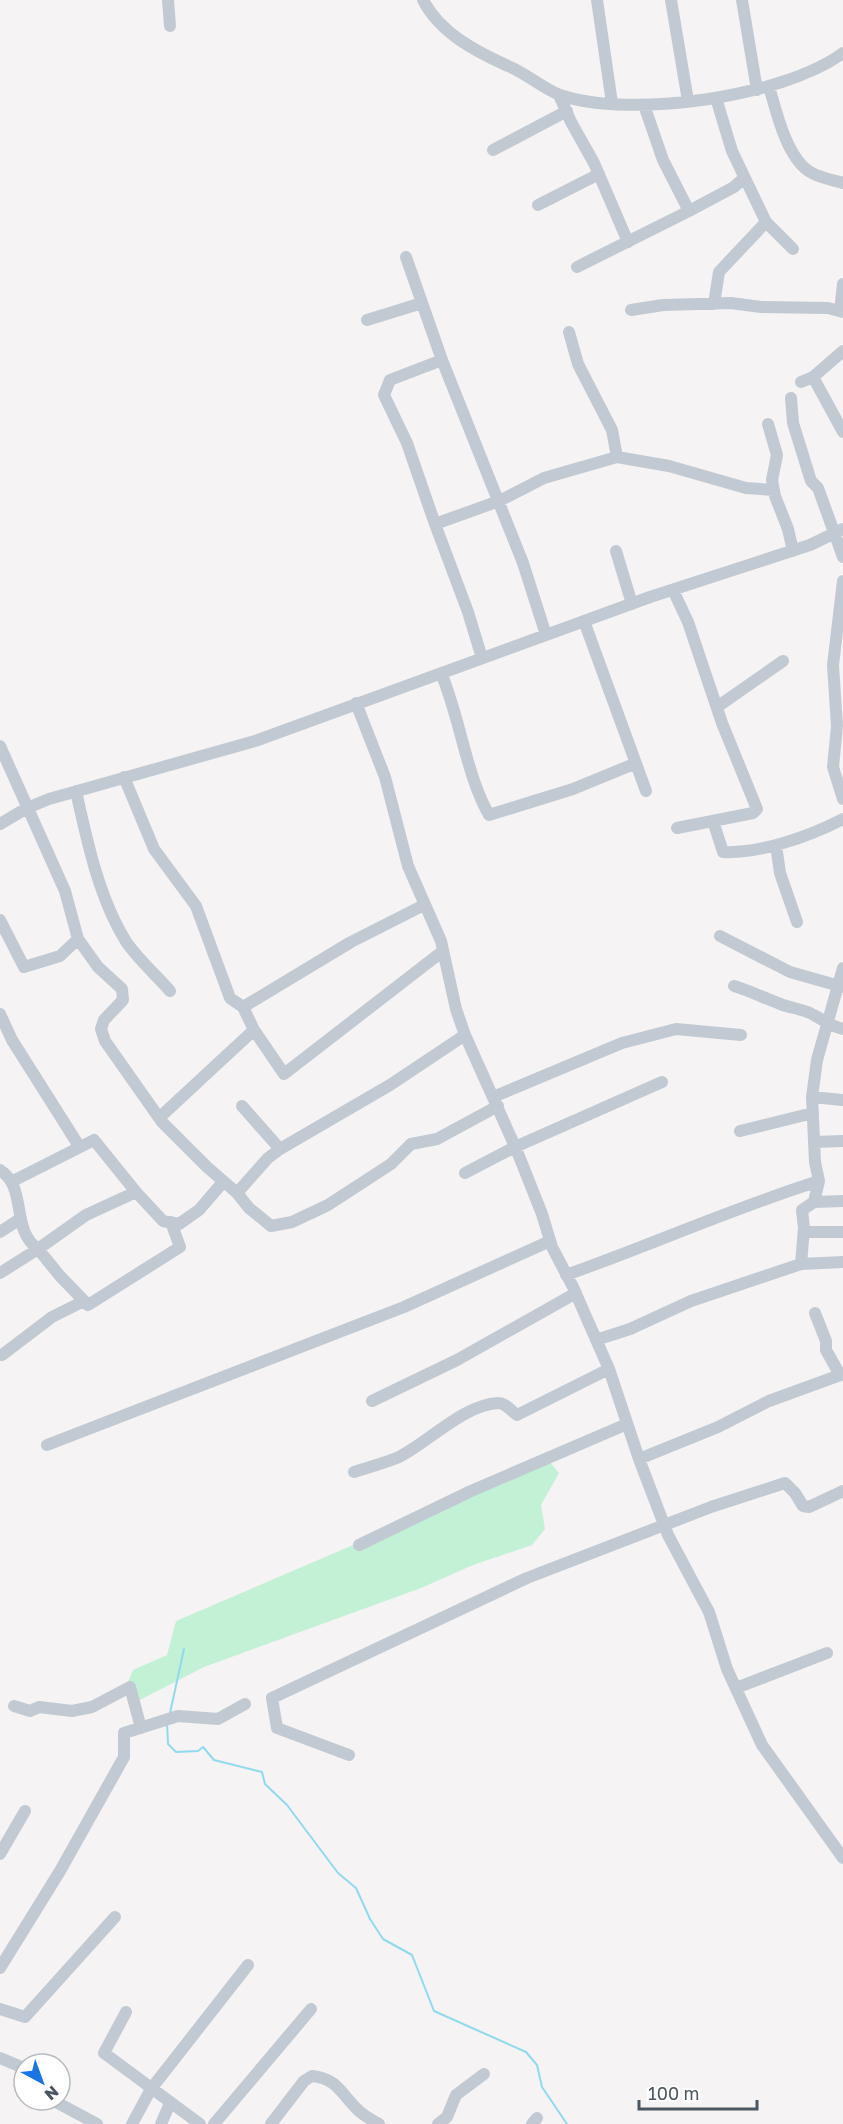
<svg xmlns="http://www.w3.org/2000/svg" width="843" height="2124" font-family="'Golos Text',sans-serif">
  <rect width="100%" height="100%" fill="#f5f3f3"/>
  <path fill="#c3f1d5" d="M549,1461L559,1473L541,1505L545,1529L532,1545L473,1565L421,1588L204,1667L136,1702L128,1682L133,1670L167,1655L176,1621Z"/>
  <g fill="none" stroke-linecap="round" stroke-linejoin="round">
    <path stroke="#90daee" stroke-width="2" d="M170,1713L184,1649
      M167,1723L168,1744L176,1752L198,1751L203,1747L214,1760L262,1772L265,1784L287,1805L338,1873L356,1888L370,1919L383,1939L412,1955L434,2011L526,2052L537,2065L542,2087L567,2124"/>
    <path stroke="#c1cad2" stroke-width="12" d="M168,0L170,26
      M423,0C440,33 475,51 508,66C526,73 542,88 560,95C630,119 783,97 843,53
      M597,0L612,103
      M671,0L688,101
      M742,0L757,90
      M769,86C776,111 787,160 812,173C821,178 833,180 843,183
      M559,95L571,122L594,163L628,242
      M644,105L663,160L689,211
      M493,150L567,111
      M538,205L599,174
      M766,222L793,249
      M406,257L442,360L523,563L546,635
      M577,267L689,211L734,187L744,178
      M714,304L719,272L766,222L732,151L716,98
      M631,310L663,305L731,303L761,307L828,308L843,312
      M840,311L843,284
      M367,320L422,303
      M569,332L578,364L612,430L617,457
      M442,360L390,380L384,395L407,443L435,524L499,501L544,478L617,457L669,466L746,488L774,490
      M813,377L843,432
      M801,382L813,377L843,351
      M791,398L793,423L811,481L818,488L843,557
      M768,424L777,455L772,480L775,496L788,529L793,551
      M435,524L468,612L482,658
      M616,551L632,604
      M843,581L833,665L837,726L833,767L843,799
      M673,590L688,622L722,723L757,809L753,813L677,828
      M584,621L646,791
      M441,673C460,717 466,775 489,815L573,789L634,764
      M356,703L385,777L408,866L441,941L456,1009L465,1035L517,1151L542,1214L552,1247L573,1287L609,1369L639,1459L668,1535L709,1612L727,1669L762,1745L843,1858
      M717,707L783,661
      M0,746L65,891L78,939L98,967L122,989L123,1000L104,1020L101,1029L105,1041L162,1122L207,1167L237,1193L249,1208L271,1226L292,1222L328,1205L391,1164L411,1144L437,1139L498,1106
      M124,777L154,849L196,906L230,998L243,1007L351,942L424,905
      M76,791C87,841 99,899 127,943C139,960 156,975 170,991
      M713,821L723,852C760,854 810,836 843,819
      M0,824L27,808L49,799L255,741L650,597L810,545L843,529
      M776,845L780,873L797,922
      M0,920L24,967L60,956L78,939
      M720,936L790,972L843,987
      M734,986C751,991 766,999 783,1005C792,1008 801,1009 810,1013C822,1019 830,1026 843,1029
      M0,1014L12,1040L79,1146
      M254,1030L284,1074L443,951
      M493,1097L622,1043L676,1029L741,1035
      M812,1097L843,1100
      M159,1118L254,1030L243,1007
      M740,1131L813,1113
      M814,1142L843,1141
      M280,1149L390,1085L465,1035
      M0,1170C28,1188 10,1229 38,1249L86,1215L136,1192L163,1221L179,1224L199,1210L223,1182
      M465,1173L515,1147L662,1082
      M13,1181L94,1140L136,1192
      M237,1193L268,1158L280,1149L242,1106
      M814,1202L843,1201
      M0,1232L20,1219
      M804,1232H843
      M801,1264L804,1228L802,1210L814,1202L819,1181L815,1162L812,1097L817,1060L843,968
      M0,1273L38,1249L60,1276L88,1305L180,1247L171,1222
      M566,1275C651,1245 733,1208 819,1181
      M815,1313L826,1341V1350L840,1375
      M596,1340L630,1329L691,1301L801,1264L843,1262
      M2,1355L52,1317L84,1301
      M372,1401L457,1360L576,1293
      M47,1445L404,1307L550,1241
      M639,1459L718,1427L769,1401L843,1374
      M354,1472C369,1467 385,1463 399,1457C429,1442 463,1405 498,1403C506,1403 511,1411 517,1415L609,1369
      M359,1545L471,1491L627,1424
      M736,1688L827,1653
      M14,1706L30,1711L39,1707L72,1711L92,1707L130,1687L141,1728
      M349,1755L277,1728L272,1698L527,1578L711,1507L785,1483L795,1493L803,1506L809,1507L843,1491
      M0,1854L25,1811
      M0,1968L60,1871L124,1757V1733L178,1716L218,1719L245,1704
      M0,2009L25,2017L115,1917
      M126,2012L104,2053L200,2124
      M0,2058L24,2068
      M56,2102L97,2124
      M132,2124L151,2089L248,1965
      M161,2124L170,2103
      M214,2124L311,2009
      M271,2124L304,2081L312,2076C337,2078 342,2095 358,2110C364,2116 372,2120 379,2124
      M438,2124L447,2117L456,2095L484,2074
      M532,2124L537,2118"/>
  </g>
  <g transform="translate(42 2082) rotate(139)"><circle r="28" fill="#ffffff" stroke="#b7bbc0" stroke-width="1.5"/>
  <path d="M0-4.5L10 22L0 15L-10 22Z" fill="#1a73e8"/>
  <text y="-9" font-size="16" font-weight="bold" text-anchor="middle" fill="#4a5661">N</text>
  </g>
  <path d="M639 2100v9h118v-9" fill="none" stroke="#4a5661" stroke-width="3"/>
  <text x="648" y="2100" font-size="18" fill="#4a5661" stroke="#ffffff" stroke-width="4.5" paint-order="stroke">100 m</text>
</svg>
